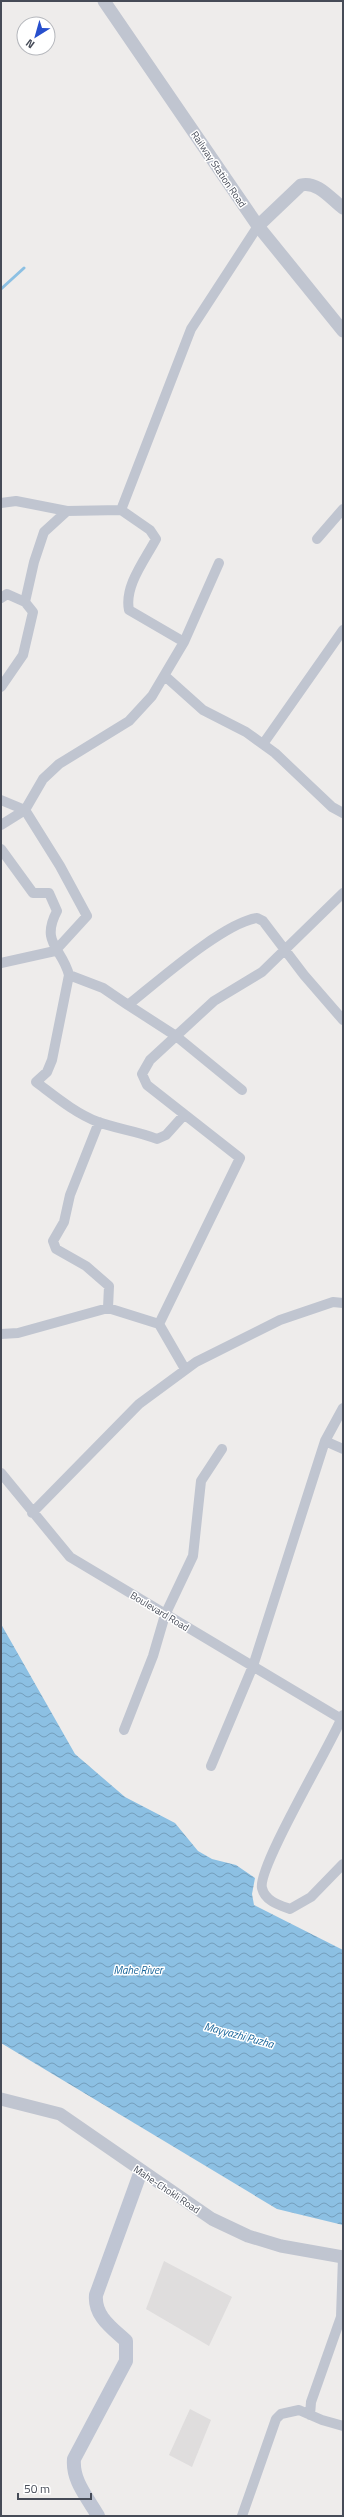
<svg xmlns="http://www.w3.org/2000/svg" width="344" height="2517" font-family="'Titillium Web',sans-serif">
  <defs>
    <pattern id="water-waves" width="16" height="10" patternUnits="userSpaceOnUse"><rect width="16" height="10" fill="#8cc0e3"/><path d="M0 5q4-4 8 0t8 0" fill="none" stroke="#749ebb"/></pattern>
  </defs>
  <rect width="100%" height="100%" fill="#eeeceb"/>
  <path fill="#dfdddd" d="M164,2261L232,2297L209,2346L146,2309Z
    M190,2409L211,2420L192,2467L169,2455Z"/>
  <path fill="url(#water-waves)" d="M1,1624L75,1754L125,1797L175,1823L198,1851L212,1859L236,1865L255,1878L252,1894L254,1905L343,1950V2225L277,2209L1,2043Z"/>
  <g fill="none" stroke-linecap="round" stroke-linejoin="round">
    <path stroke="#8cc0e3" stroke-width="3" d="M1,289L24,268"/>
    <path stroke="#c0c5d0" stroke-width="10" d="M1,503L16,501L67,511L121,510L191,329L258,226
      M121,510L150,530L156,539C145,560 124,586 129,610L184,642
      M317,539L343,509
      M1,598L7,594L25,602L34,562L44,532L67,511
      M165,676L203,710L246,732L275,753L332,807L343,813
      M1,687L23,655L33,612L25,602
      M263,744L343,630
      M1,800L25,810L60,866L87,916L55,951L1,963
      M1,825L25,810L43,779L59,764L129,721L152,696L184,642L219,563
      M1,849L33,893H49L57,911C40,943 62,948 69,975L52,1060L47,1072L36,1082C56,1097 75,1113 98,1122C117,1129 138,1131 157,1139L166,1135L184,1115
      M69,975L103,988L128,1005C156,983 223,923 257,918L263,921L304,975L343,1020
      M128,1005L176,1036L150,1060L142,1074L147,1085L240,1158L159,1324
      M242,1090L176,1036L214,1001L262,972L343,893
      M99,1122L70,1195L64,1222L53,1241L56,1249L86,1266L109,1286L108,1308
      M1,1334L18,1333L108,1308L159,1324L185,1369
      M325,1441L343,1449
      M1,1473L70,1557L343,1720
      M32,1513L139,1404L196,1362L280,1320L333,1302L343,1303
      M343,1715C332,1743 257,1868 262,1888C265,1901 279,1905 290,1909L311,1897L343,1864
      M124,1730L153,1656L165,1615L193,1556L201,1481L222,1449
      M211,1766L253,1666L325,1441L343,1408
      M310,2415L311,2402L341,2317L343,2257
      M242,2516L276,2419L281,2414L299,2410L322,2420L343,2426"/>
    <path stroke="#c0c5d0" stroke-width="13" d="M104,1L258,226L343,331
      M258,226L301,185C318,181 331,199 343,208
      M1,2099L60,2114L212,2219L248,2236L281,2246L343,2257"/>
    <path stroke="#bfc5d3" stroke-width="14" d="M98,2516C88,2498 72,2481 74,2459L126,2361V2341C112,2328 94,2316 96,2295L141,2171"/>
  </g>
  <g text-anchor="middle" stroke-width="3" stroke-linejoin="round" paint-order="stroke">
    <g font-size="10" fill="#464b57" stroke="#fff">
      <text transform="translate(219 169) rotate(56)" y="4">Railway Station Road</text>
      <text transform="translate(160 1611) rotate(31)" y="4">Boulevard Road</text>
      <text transform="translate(167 2189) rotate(34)" y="4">Mahe-Chokli Road</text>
    </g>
    <g font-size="11" font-style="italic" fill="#176499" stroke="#fff">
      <text x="138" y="1974">Mahe River</text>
      <text transform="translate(239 2035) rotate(15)" y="4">Mayyazhi Puzha</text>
    </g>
  </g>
  <rect width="344" height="2517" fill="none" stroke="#464b57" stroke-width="4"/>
  <g transform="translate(36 36) rotate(217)"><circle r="19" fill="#ffffff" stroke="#b5b7bc"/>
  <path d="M0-3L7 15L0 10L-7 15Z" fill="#274fcd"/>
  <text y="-6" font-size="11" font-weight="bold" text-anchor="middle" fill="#464b57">N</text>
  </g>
  <path d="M18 2493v6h73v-6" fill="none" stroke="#464b57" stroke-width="2"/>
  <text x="24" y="2493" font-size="12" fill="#464b57" stroke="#ffffff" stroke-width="3" paint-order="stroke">50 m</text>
</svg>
